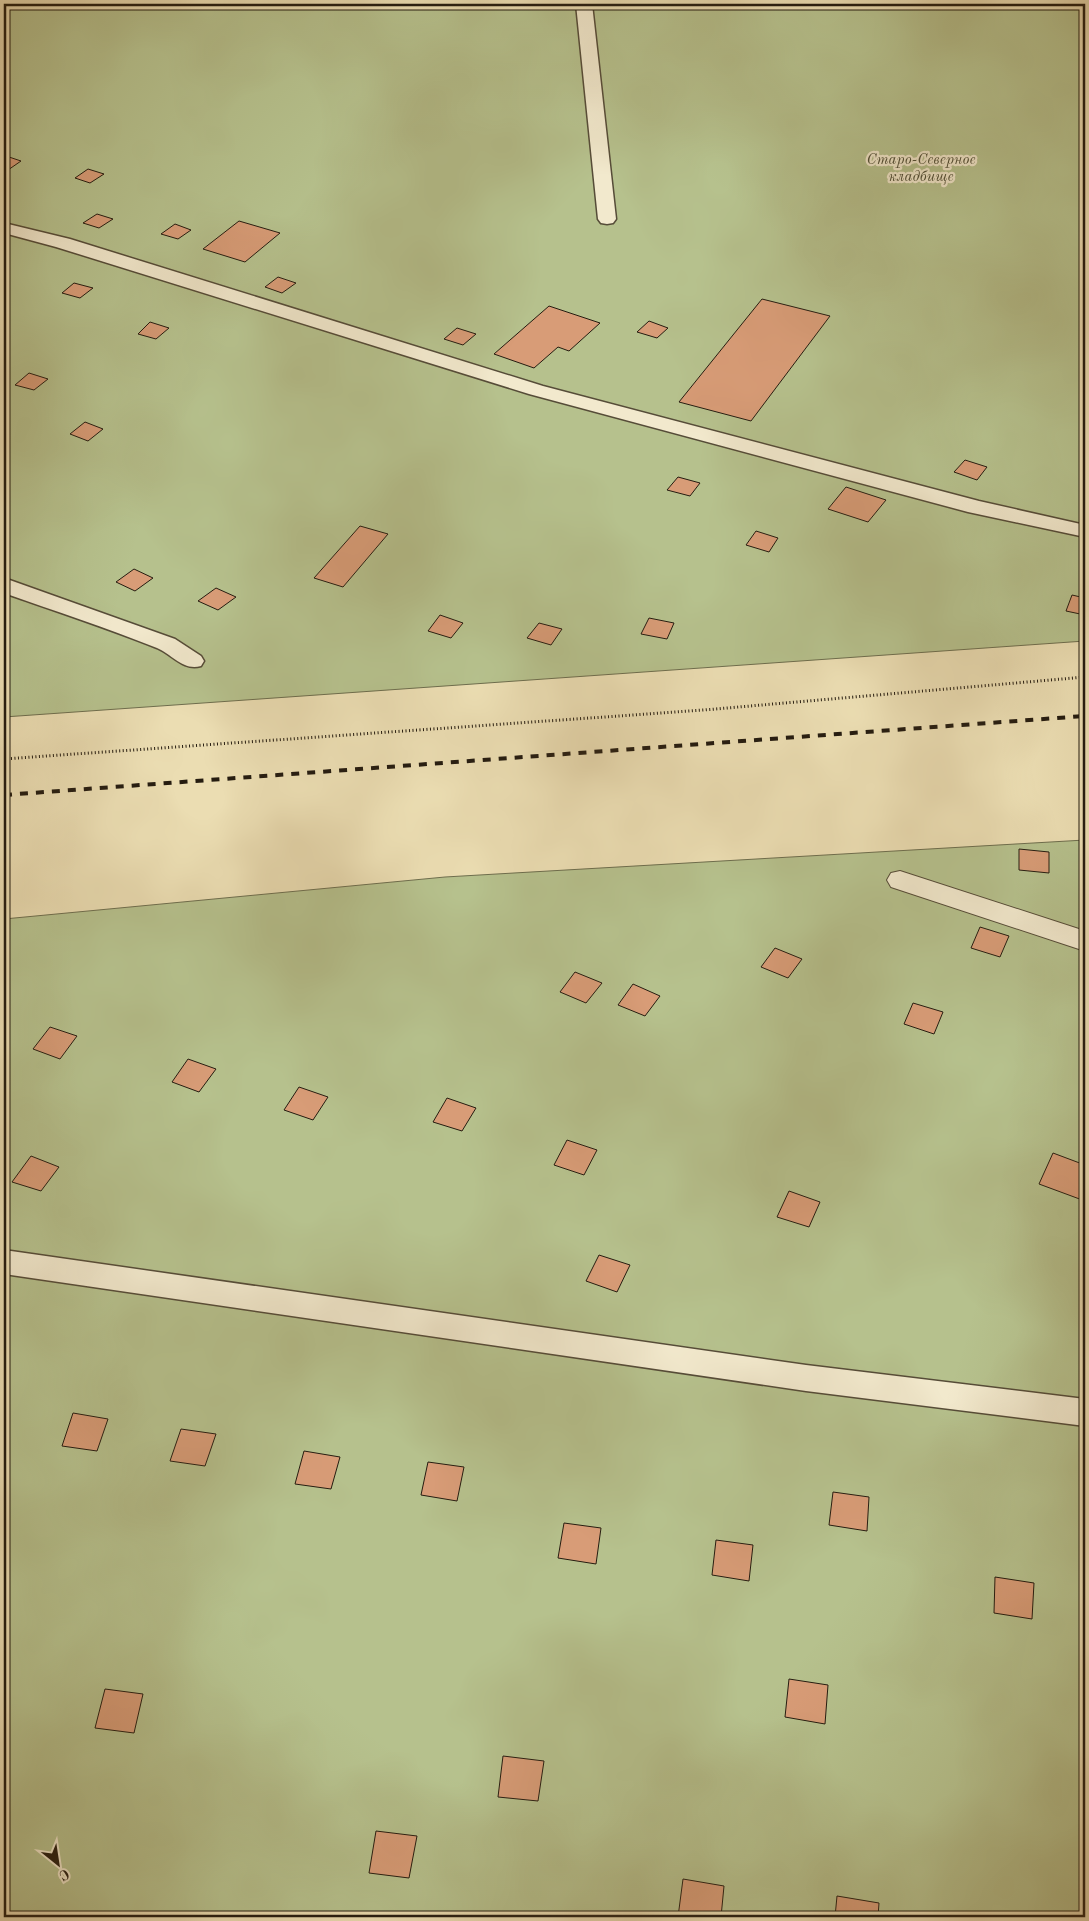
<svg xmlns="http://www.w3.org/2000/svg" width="1089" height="1921" font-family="'Old Standard TT',serif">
  <rect width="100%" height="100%" fill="#ebddb2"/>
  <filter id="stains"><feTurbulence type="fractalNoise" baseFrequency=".004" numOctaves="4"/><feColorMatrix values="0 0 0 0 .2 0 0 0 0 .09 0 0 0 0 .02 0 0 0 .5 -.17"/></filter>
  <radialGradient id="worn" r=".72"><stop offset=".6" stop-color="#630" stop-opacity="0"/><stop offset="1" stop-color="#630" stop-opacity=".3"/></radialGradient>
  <path fill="#b6c18d" stroke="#6e6e4e" d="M4,4H1085V641L4,717Z
    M1085,840V1917H4V919L445,877Z"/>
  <path fill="#d89c77" stroke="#251c10" d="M6,156L21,161L8,170L4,169V158Z
    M88,169L104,174L90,183L75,178Z
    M97,214L113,219L99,228L83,223Z
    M239,221L280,233L245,262L203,249Z
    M175,224L191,230L178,239L161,234Z
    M278,277L296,283L282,293L265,287Z
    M74,283L93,288L80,298L62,293Z
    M762,299L830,316L751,421L679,402Z
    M549,306L600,323L569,351L558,347L534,368L494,354Z
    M649,321L668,328L657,338L637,332Z
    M150,322L169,328L156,339L138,334Z
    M457,328L476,334L463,345L444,339Z
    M29,373L48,379L34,390L15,385Z
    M85,422L103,429L88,441L70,434Z
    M965,460L987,467L977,480L954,472Z
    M678,477L700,483L690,496L667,490Z
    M846,487L886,500L868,522L828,509Z
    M360,526L388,534L343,587L314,578Z
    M756,531L778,538L769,552L746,545Z
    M134,569L153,578L135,591L116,582Z
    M216,588L236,597L218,610L198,601Z
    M1072,595L1085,598V615L1066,611Z
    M440,615L463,623L451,638L428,631Z
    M649,618L674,623L667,639L641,634Z
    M539,623L562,629L551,645L527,638Z
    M1019,849L1049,852V873L1019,870Z
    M980,927L1009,936L1000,957L971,948Z
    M775,948L802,959L788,978L761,967Z
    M575,972L602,983L586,1003L560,992Z
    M633,984L660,996L645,1016L618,1005Z
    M913,1003L943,1012L934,1034L904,1024Z
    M50,1027L77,1036L60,1059L33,1049Z
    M188,1059L216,1069L199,1092L172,1082Z
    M299,1087L328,1097L313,1120L284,1110Z
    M447,1098L476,1108L462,1131L433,1122Z
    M567,1140L597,1150L584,1175L554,1165Z
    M1053,1153L1085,1165V1201L1039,1184Z
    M31,1156L59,1167L41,1191L12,1182Z
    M789,1191L820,1202L809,1227L777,1217Z
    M599,1255L630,1265L617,1292L586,1281Z
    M73,1413L108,1419L97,1451L62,1446Z
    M181,1429L216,1434L205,1466L170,1461Z
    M304,1451L340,1457L331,1489L295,1484Z
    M428,1462L464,1467L457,1501L421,1495Z
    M833,1492L869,1497L867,1531L829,1525Z
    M564,1523L601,1528L596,1564L558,1558Z
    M716,1540L753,1545L749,1581L712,1575Z
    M995,1577L1034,1583L1032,1619L994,1613Z
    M789,1679L828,1685L825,1724L785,1717Z
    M105,1689L143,1694L134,1733L95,1728Z
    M503,1756L544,1761L538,1801L498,1797Z
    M376,1831L417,1836L409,1878L369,1873Z
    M683,1879L724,1886L721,1917H678Z
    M837,1896L879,1903L878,1917H835Z"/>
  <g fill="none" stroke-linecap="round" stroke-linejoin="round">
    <g stroke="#564c38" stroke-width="3">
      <path id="service" d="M576,4H592L616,219L613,223L607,224L601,223L598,219Z
        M4,223L70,239L543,386L979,501L1085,525V537L968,512L529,394L56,247L4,233Z
        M4,578L175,639L201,656L204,661L201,666C183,671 173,655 157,648C107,628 55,611 4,593Z
        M4,1250L806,1365L1085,1399V1426L806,1391L4,1274Z"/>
    </g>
    <g stroke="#564c38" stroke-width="2">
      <path id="minor" d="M900,871L1085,931V951L891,887L887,880L891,873Z"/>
    </g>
    <path stroke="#251c10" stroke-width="3" stroke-dasharray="1 2.5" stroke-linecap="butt" d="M4,759L704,710L1085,677"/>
    <use href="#service" fill="#f2e9cd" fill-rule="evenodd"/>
    <use href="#minor" fill="#f2e9cd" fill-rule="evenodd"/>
    <path stroke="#251c10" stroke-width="4" stroke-dasharray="8 8" stroke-linecap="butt" d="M4,795L1085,716"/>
  </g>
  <g text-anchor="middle" stroke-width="4.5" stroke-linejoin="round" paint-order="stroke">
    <g font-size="15" font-style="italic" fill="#504e36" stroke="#f2e9cd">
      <text x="921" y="164">Старо-Северное<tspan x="921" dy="17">кладбище</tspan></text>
    </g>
  </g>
  <rect width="1089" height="1921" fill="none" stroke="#ebddb2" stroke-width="20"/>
  <rect x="5" y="5" width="1079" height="1911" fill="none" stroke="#251c10" stroke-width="2.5"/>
  <rect x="10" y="10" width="1069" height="1901" fill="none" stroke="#251c10"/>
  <g transform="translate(58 1864) rotate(150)" stroke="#f2e9cd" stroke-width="4" paint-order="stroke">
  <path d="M0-4L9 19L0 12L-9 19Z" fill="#251c10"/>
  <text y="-8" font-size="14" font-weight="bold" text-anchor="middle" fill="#251c10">С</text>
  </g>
  <rect width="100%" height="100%" filter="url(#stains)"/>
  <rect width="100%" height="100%" fill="url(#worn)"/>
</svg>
